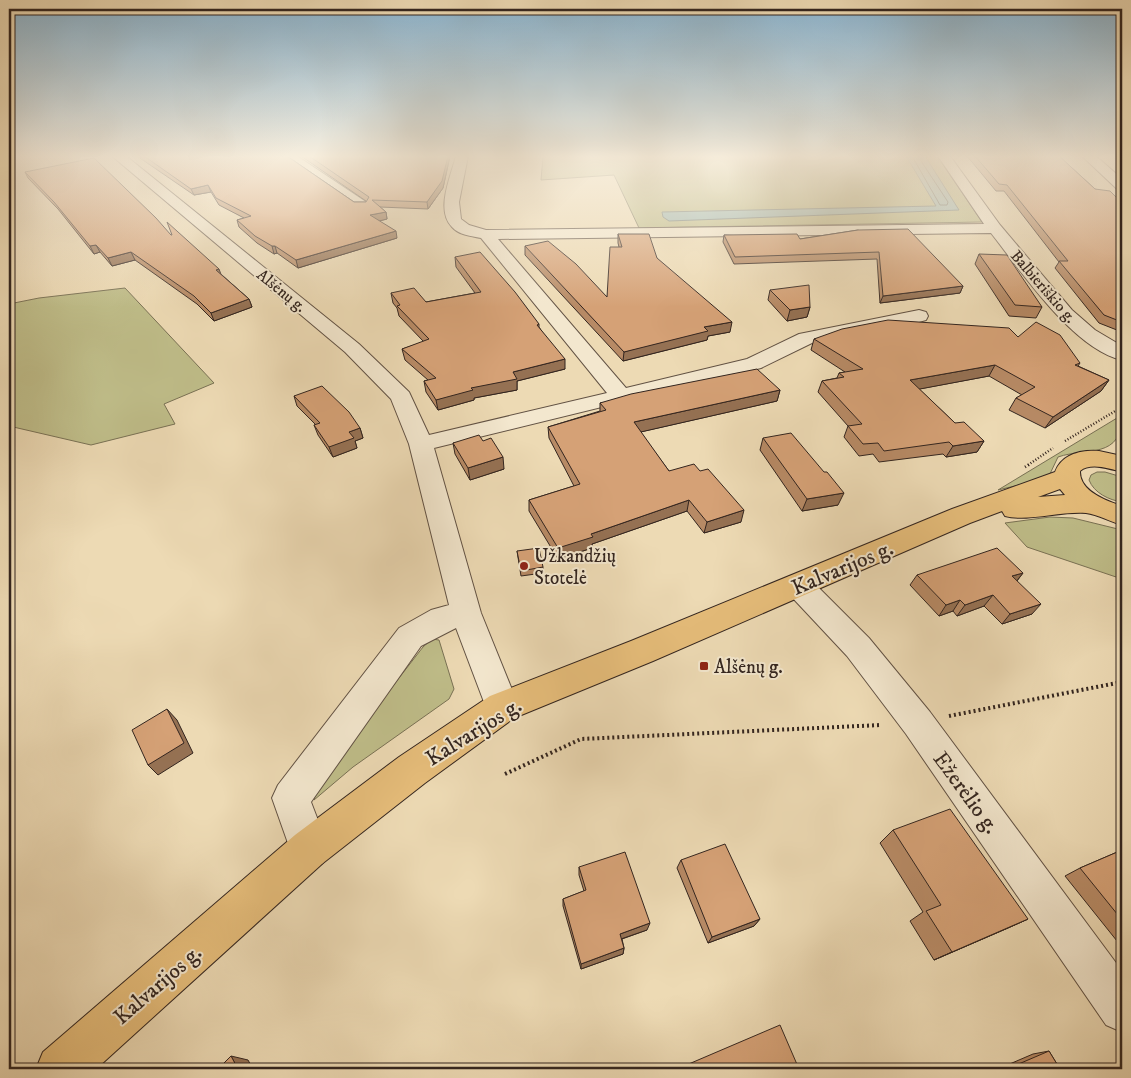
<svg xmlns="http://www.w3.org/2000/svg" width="1131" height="1078" font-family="'IM FELL DW Pica',serif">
  <rect width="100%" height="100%" fill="#eddab4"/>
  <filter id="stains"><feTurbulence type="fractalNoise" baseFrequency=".004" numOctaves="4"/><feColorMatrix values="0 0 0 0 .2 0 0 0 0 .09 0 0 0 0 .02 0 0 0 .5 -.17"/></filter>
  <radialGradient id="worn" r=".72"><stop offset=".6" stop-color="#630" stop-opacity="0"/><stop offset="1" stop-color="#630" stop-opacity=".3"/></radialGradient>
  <path fill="#bfbd89" stroke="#797154" d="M543,156H937L982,222L639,228L614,175L541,180Z
    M125,288L214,383L164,404L175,424L91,445L9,426V304L39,298Z
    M1122,415C1122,460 1087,447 1058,457L1048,478L998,490Z
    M1097,472H1105L1122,477V502C1109,500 1094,493 1089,480L1091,475Z
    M1050,517L1073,518L1122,530V579L1027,547L1005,523Z
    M432,639L439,640L454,689L449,699L353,767L314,800L319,781L423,647Z"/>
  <path fill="#9bb9b6" stroke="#717e7a" d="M906,156H925L959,210L669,221L663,217L662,212L936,206Z"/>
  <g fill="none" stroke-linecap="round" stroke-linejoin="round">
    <path stroke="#676f6a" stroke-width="1" d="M912,156L940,205H947L948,202L921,161V156"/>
    <g stroke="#625244" stroke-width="2">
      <path id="minor" d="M112,156H126L359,344L409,392L429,435L607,393L481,238C471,236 459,235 452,227C435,210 451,176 456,156H468L459,202L461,219L469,225L486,230L984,224L938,156H950L1000,225L1072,310L1095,330L1122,346V360C1073,349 1021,271 991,233L498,239L626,388L747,359L799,334L919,310L926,312L928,316L926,320L919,322L812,343L761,368L434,448L481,613L519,707L514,718L502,723L490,718L456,628L421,646L311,802L329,849L323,863L309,869L295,863L272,798L278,785L399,628L431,610L449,605L409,444L391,399L345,352Z
        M282,156H297L369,204L367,207H357Z
        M1082,156H1096L1122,179V190L1117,189Z
        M798,574L808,577L869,638L930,712L1122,971V1032L1106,1025L906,734L847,656L788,593L783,585L788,577Z"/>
    </g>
    <g stroke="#33251f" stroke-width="2">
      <path id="major" d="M1099,451L1122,456V472C1110,469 1091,462 1080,471C1079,491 1106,501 1122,506V525C1111,522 1097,514 1086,513C1060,511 1028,522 1005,516L1002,511L970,523L653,661L514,718L425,783L323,863L96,1069H36L43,1052L295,835L399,757L490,696L631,641L952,509L1055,472C1062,454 1081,450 1099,451ZM1060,489L1065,495L1038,497Z"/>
    </g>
    <path stroke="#33251f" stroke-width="2.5" stroke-dasharray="1 2" stroke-linecap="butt" d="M1065,441L1122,407
      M1028,465L1053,448"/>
    <path stroke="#33251f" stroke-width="3" stroke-dasharray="1 2.5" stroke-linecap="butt" d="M1025,467L1030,464"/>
    <path stroke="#33251f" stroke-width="4" stroke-dasharray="2 3" stroke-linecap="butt" d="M949,716L1122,682
      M505,774L581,739L881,725"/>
    <use href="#minor" fill="#f3e7ce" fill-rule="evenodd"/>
    <use href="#major" fill="#e6bd7a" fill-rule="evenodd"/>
  </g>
  <path fill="#b78a65" stroke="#33251f" d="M137,156H287L354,202H366V201L301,156H450L443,188L428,209L380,207L386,212L387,219L379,221L397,238L298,268L277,253L274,254L257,243L239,227L237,220L244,218L219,205L211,192L194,195Z
    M967,156H1059L1095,189L1122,203V332L1099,323L1055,268L1059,262L1004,191H996Z
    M25,172L171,235L222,275L249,299L252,307L214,321L197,304L135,260L112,266L100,252L94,254L58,209L28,178Z
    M858,230L963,286L960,293L880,303L877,259L734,264L723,242L724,235L800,239Z
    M618,234L657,258L730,332L708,336L707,340L623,361L525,255V246L607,297L619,247L618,243Z
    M979,254L1042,307L1036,318L1009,316L975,264Z
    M455,257L539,324V327L565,369L517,381V390L474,398V400L438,410L426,392L424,381L428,380L405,360L402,349L424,342L399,316L397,308L393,303L391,293L426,302L475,293L456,267Z
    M770,290L810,307L807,317L787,321L768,300Z
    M1018,337L1080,363L1078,366L1109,380L1101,391L1045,428L1009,410L1016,398L1022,395L989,376L919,389L955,423L984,441L977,452L946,457L943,454L879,462L873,454L859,456L844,437L848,426L818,392L822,381L837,378L839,373L845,372L811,350L814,339Z
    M780,390L777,401L640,432L669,471L741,522L704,533L687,511L592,544V548L558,559L529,511V500L574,486L549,438L548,427L600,411V403Z
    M294,396L360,428L363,438L355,441L357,448L333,457L318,435L314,425H316L297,406Z
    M763,438L838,505L802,511L760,450Z
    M483,441L504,469L470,480L455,454L453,443Z
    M517,551L543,567V573L521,576Z
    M1023,573L1017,581L1032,614L1002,624L984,606L957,616L953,611L939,616L910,585L917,575Z
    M893,830L1028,919L1008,928L934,960L910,921L923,912L880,843Z
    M1122,850V939L1117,941L1065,876L1080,868Z
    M681,860L760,919L754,926L708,943L677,868Z
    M579,867L647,930L622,939L624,948L623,954L581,969L563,906V899L584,891L579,875Z
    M1049,1051L1060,1069H998L1033,1054Z"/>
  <path fill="#957153" stroke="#33251f" d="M448,156H450L443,188L428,209L427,202Z
    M208,185L211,192L194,195L191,189Z
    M386,212L387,219L371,223L370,215Z
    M396,231L397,238L298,268L296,260Z
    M96,245L100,252L94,254L90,246Z
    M272,246H275L277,253L274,254Z
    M131,252L135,260L112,266L108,258Z
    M219,269L222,277L216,270Z
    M963,286L960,293L880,303L883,296Z
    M249,299L252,307L214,321L211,313Z
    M810,307L807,317L787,321L790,310Z
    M732,322L730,332L708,336L707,340L623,361L624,352L704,327Z
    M565,359V369L517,381V390L474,398V400L438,410L436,400L471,388L513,372Z
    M995,365L989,376L904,392L910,380Z
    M1109,380L1101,391L1045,428L1053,417Z
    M780,390L777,401L632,434L634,422Z
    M360,428L363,438L355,441L357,448L333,457L329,447L349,432Z
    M984,441L977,452L946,457L953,446Z
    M503,457L504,469L470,480L468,468Z
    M844,493L838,505L802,511L807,499Z
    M689,500L687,511L592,544V548L558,559V548L591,534Z
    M744,510L741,522L704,533L707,522Z
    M1023,573L1015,583L1012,576Z
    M993,595L984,606L957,616L965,605Z
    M960,600L953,611L939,616L946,605Z
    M1041,604L1032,614L1002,624L1010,614Z
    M167,709L177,720L193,753L158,775L148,765Z
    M760,919L754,926L708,943L712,937Z
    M1028,919L1008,928L934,960L952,952Z
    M650,923L647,930L618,940L620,934Z
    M624,948L623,954L581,969V964Z
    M231,1056L248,1060L253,1069H238Z"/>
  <path fill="#d5a176" stroke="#33251f" d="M144,156H287L354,202H366L369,197L309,156H448L442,181L427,202L372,200L386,212L370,215L396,231L296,260L275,246H272L255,236L237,220L251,216L216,198L208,185L191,189Z
    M975,156H1059L1095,189L1110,191L1122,203V322L1104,315L1059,261H1068L1007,185L999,184Z
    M94,158L156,218L171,235H172L167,222L219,269L216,270L249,299L211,313L194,296L131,252L108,258L96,245L90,246L54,202L25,172Z
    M908,229L963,286L883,296L879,252L735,257L724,235L797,234L800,239L858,230Z
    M618,234H649L657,258L732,322L704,327L708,331L624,352L525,246L548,241L576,264L607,297L610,247H622Z
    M480,252L515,292L539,324L537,325L565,359L513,372L517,379L471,388L473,390L436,400L424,381L436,378L402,349L429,339L397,306L400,305L391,293L414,288L426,302L481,292L455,257Z
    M979,254L1007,255L1042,307L1015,305Z
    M809,285L810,307L790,310L770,290Z
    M888,320L1009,328L1018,337L1036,322L1060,335L1080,363L1075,365L1109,380L1053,417L1016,398L1035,387L995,365L910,380L955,423L964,422L984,441L953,446L949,442L884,451L878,443L863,444L848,426L862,424L822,381L844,377L839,373L863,369L814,339L842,329Z
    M757,369L780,390L634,422L669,471L694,464L700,471L708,469L744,510L707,522L689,500L591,534L593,537L558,548L529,500L580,484L548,427L606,410L600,403L631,394Z
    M322,386L349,412L360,428L349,432L354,438L329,447L314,425L320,423L294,396Z
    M791,433L824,472H827L844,493L807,499L763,438Z
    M479,435L483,441L491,438L503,457L468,468L453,443Z
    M539,548L543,567L521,571L517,551Z
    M997,548L1023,573L1012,576L1041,604L1010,614L993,595L965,605L960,600L946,605L917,575Z
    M167,709L184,743L148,765L132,730Z
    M950,809L1028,919L952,952L926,911L941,905L893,830Z
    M725,844L760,919L712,937L681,860Z
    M1122,850V920L1080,868Z
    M625,852L650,923L620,934L624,948L581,964L563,899L586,890L579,867Z
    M780,1025L799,1069H677Z
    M1049,1051L1060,1069H1007Z
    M231,1056L238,1069H218Z"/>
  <linearGradient id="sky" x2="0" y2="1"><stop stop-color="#89b6d4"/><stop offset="0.51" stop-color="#f7eedd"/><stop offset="1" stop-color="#f7eedd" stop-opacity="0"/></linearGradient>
  <rect width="1131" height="307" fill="url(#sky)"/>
  <g fill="#8f2418" stroke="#f3e7ce" stroke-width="2">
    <circle cx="524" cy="566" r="5"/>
    <rect x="699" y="661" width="10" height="10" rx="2.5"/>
  </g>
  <g text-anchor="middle" stroke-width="4" stroke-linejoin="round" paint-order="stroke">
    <g font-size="16" fill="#33251f" stroke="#f3e7ce">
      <text transform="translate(1044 286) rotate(49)" y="6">Balbieriškio g.</text>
      <text transform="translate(282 290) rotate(39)" y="6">Alšėnų g.</text>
    </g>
    <g font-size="19" fill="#33251f" stroke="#f3e7ce" text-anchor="start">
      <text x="534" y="562">Užkandžių<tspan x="534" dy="22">Stotelė</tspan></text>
      <text x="714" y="673">Alšėnų g.</text>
    </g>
    <g font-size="22" fill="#33251f" stroke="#f3e7ce">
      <text transform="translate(842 567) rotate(-23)" y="8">Kalvarijos g.</text>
      <text transform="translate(473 731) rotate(-32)" y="8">Kalvarijos g.</text>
      <text transform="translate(967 792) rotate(54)" y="8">Ežerėlio g.</text>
      <text transform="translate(157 984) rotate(-41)" y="8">Kalvarijos g.</text>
    </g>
  </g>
  <rect width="1131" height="1078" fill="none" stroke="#eddab4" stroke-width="30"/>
  <rect x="10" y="10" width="1111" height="1058" fill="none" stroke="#33251f" stroke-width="2.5"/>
  <rect x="15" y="15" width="1101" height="1048" fill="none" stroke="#33251f"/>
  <rect width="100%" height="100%" filter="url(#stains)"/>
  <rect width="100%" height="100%" fill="url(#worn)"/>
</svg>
